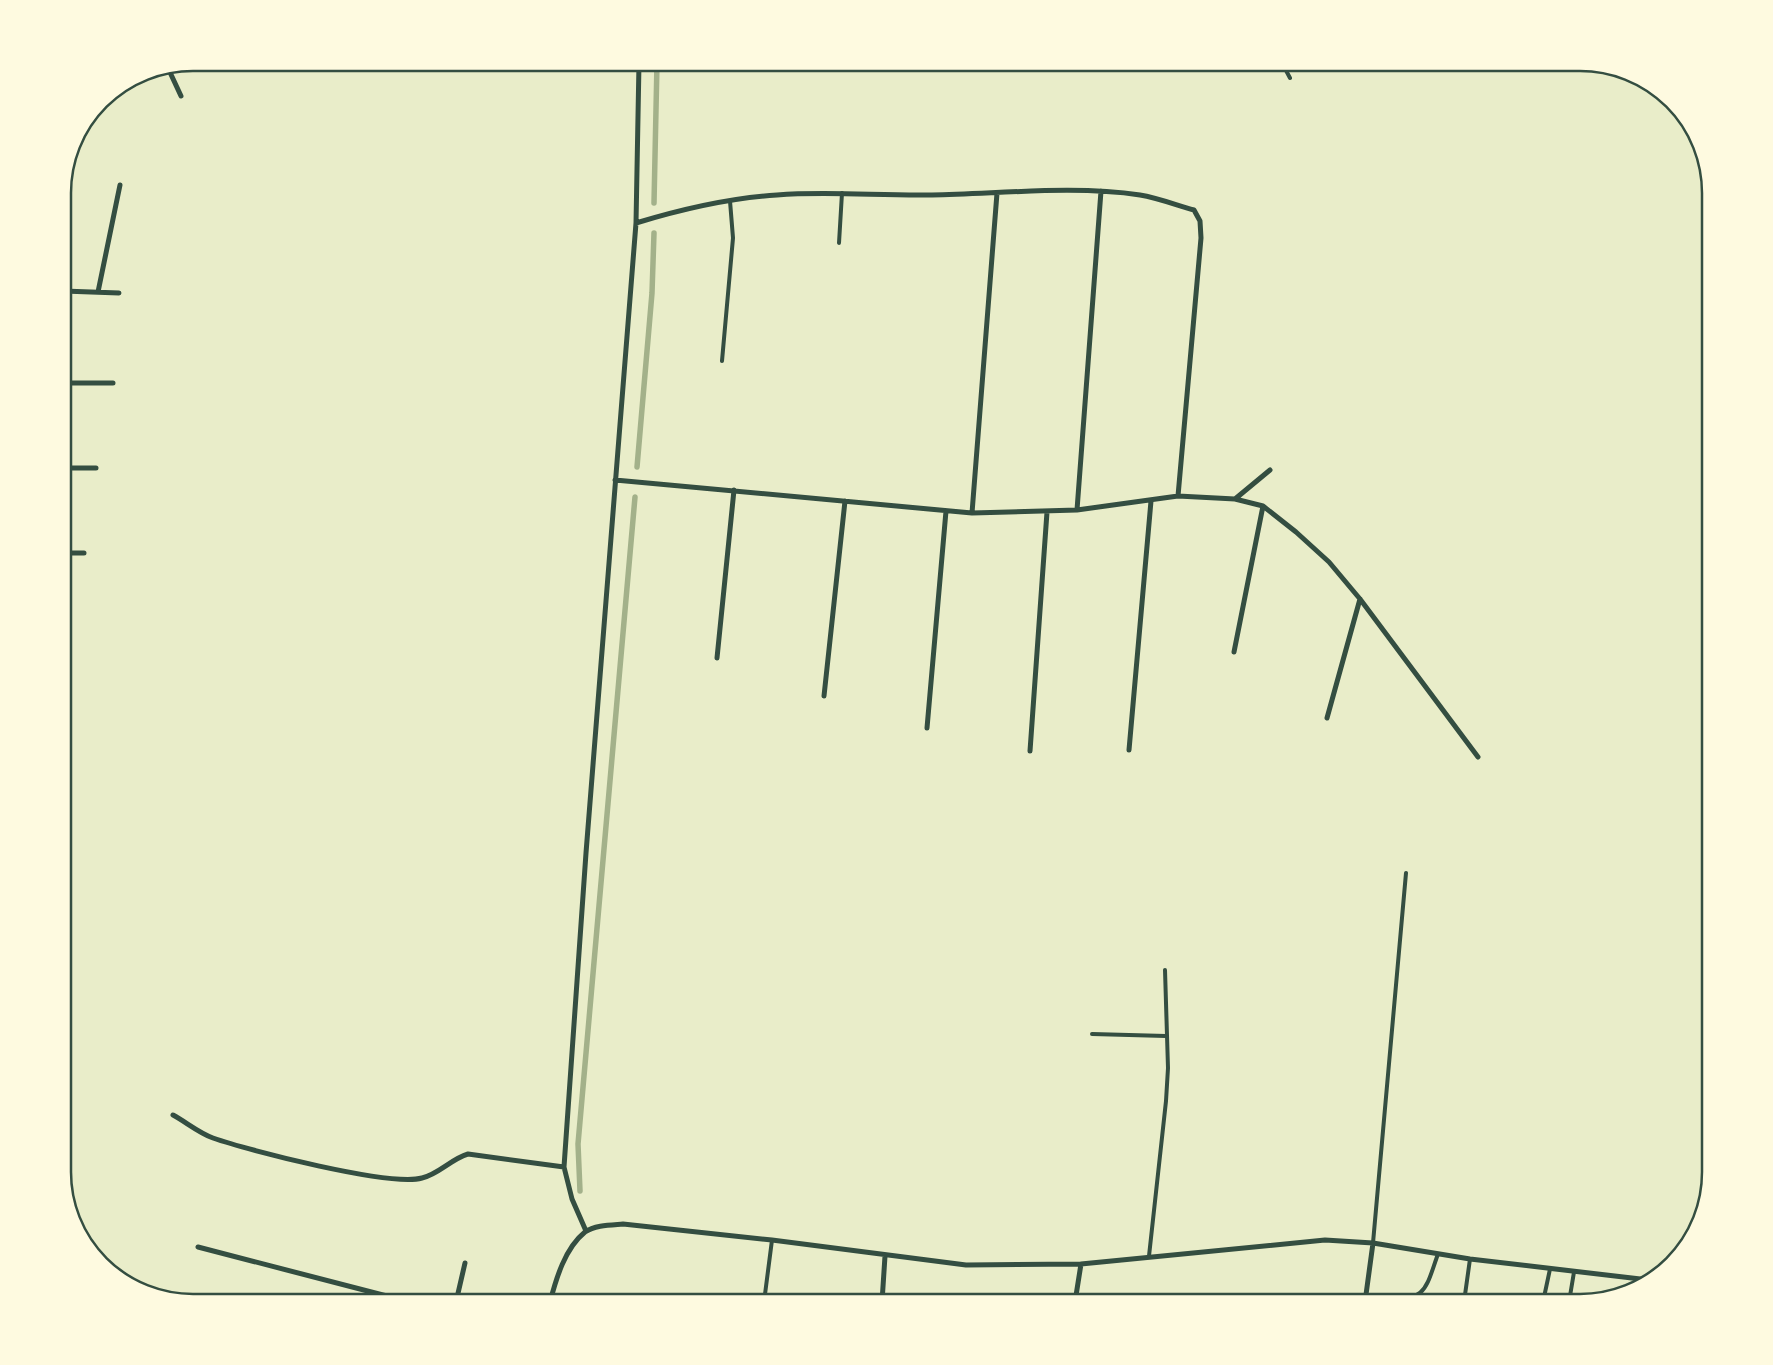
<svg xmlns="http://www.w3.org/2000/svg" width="1773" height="1365" font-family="Montserrat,sans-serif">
  <rect width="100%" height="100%" fill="#e9edc9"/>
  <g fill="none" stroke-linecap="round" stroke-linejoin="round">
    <path stroke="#a3b18a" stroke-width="5.5" d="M654,203L657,63
      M637,467L652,293L654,233
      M580,1191L578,1144L635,497"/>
    <path stroke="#344e41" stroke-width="4" d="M927,63L931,69L940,70L1012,68
      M1282,63L1290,78
      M839,243L842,193
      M722,361L733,238L730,201
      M1092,1034L1166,1036
      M1373,1243L1406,873
      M1149,1256L1166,1101L1168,1068L1165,970
      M1386,1299C1427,1302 1426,1287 1438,1254
      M764,1302L772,1240
      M1464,1302L1470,1259
      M1543,1302L1550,1269
      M1569,1302L1574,1272"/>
    <path stroke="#344e41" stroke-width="5" d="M168,68L181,96
      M636,223C682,209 729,198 777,195C828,191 880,196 932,195C998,194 1074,185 1140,195C1158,198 1176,205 1194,210L1200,221L1201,238L1178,496
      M63,291L119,293
      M98,292L120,185
      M63,383H113
      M63,468H96
      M615,480L972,513L1077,510L1178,496L1235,499L1263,506L1296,532L1329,562L1360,599L1478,757
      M1235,499L1270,470
      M1077,510L1101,191
      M972,513L997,193
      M63,553H84
      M63,640L68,639
      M1234,652L1263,506
      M717,658L734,490
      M824,696L845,501
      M1327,718L1360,599
      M927,728L946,511
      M1129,750L1151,501
      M1030,751L1047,512
      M173,1115C186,1122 199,1133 213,1138C247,1150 390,1187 422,1178C439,1174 451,1159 468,1154L564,1167
      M586,1231L572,1199L564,1167L586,853L636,223L639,63
      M198,1247L410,1302
      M456,1302L465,1263
      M550,1302C556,1279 565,1248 585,1232C595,1225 611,1225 623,1224L772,1240L966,1265L1081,1264L1325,1240L1373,1243L1470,1259L1649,1280
      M882,1302L885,1256
      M1075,1302L1081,1264
      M1365,1302L1373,1243"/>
  </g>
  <path d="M0 0H1773V1365H0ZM193 71H1580A122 122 0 0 1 1702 193V1172A122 122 0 0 1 1580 1294H193A122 122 0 0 1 71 1172V193A122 122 0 0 1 193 71Z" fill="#fefae0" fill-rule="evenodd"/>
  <path fill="none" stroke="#344e41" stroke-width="2.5" d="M193 71H1580A122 122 0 0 1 1702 193V1172A122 122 0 0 1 1580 1294H193A122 122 0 0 1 71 1172V193A122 122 0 0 1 193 71Z"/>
</svg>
